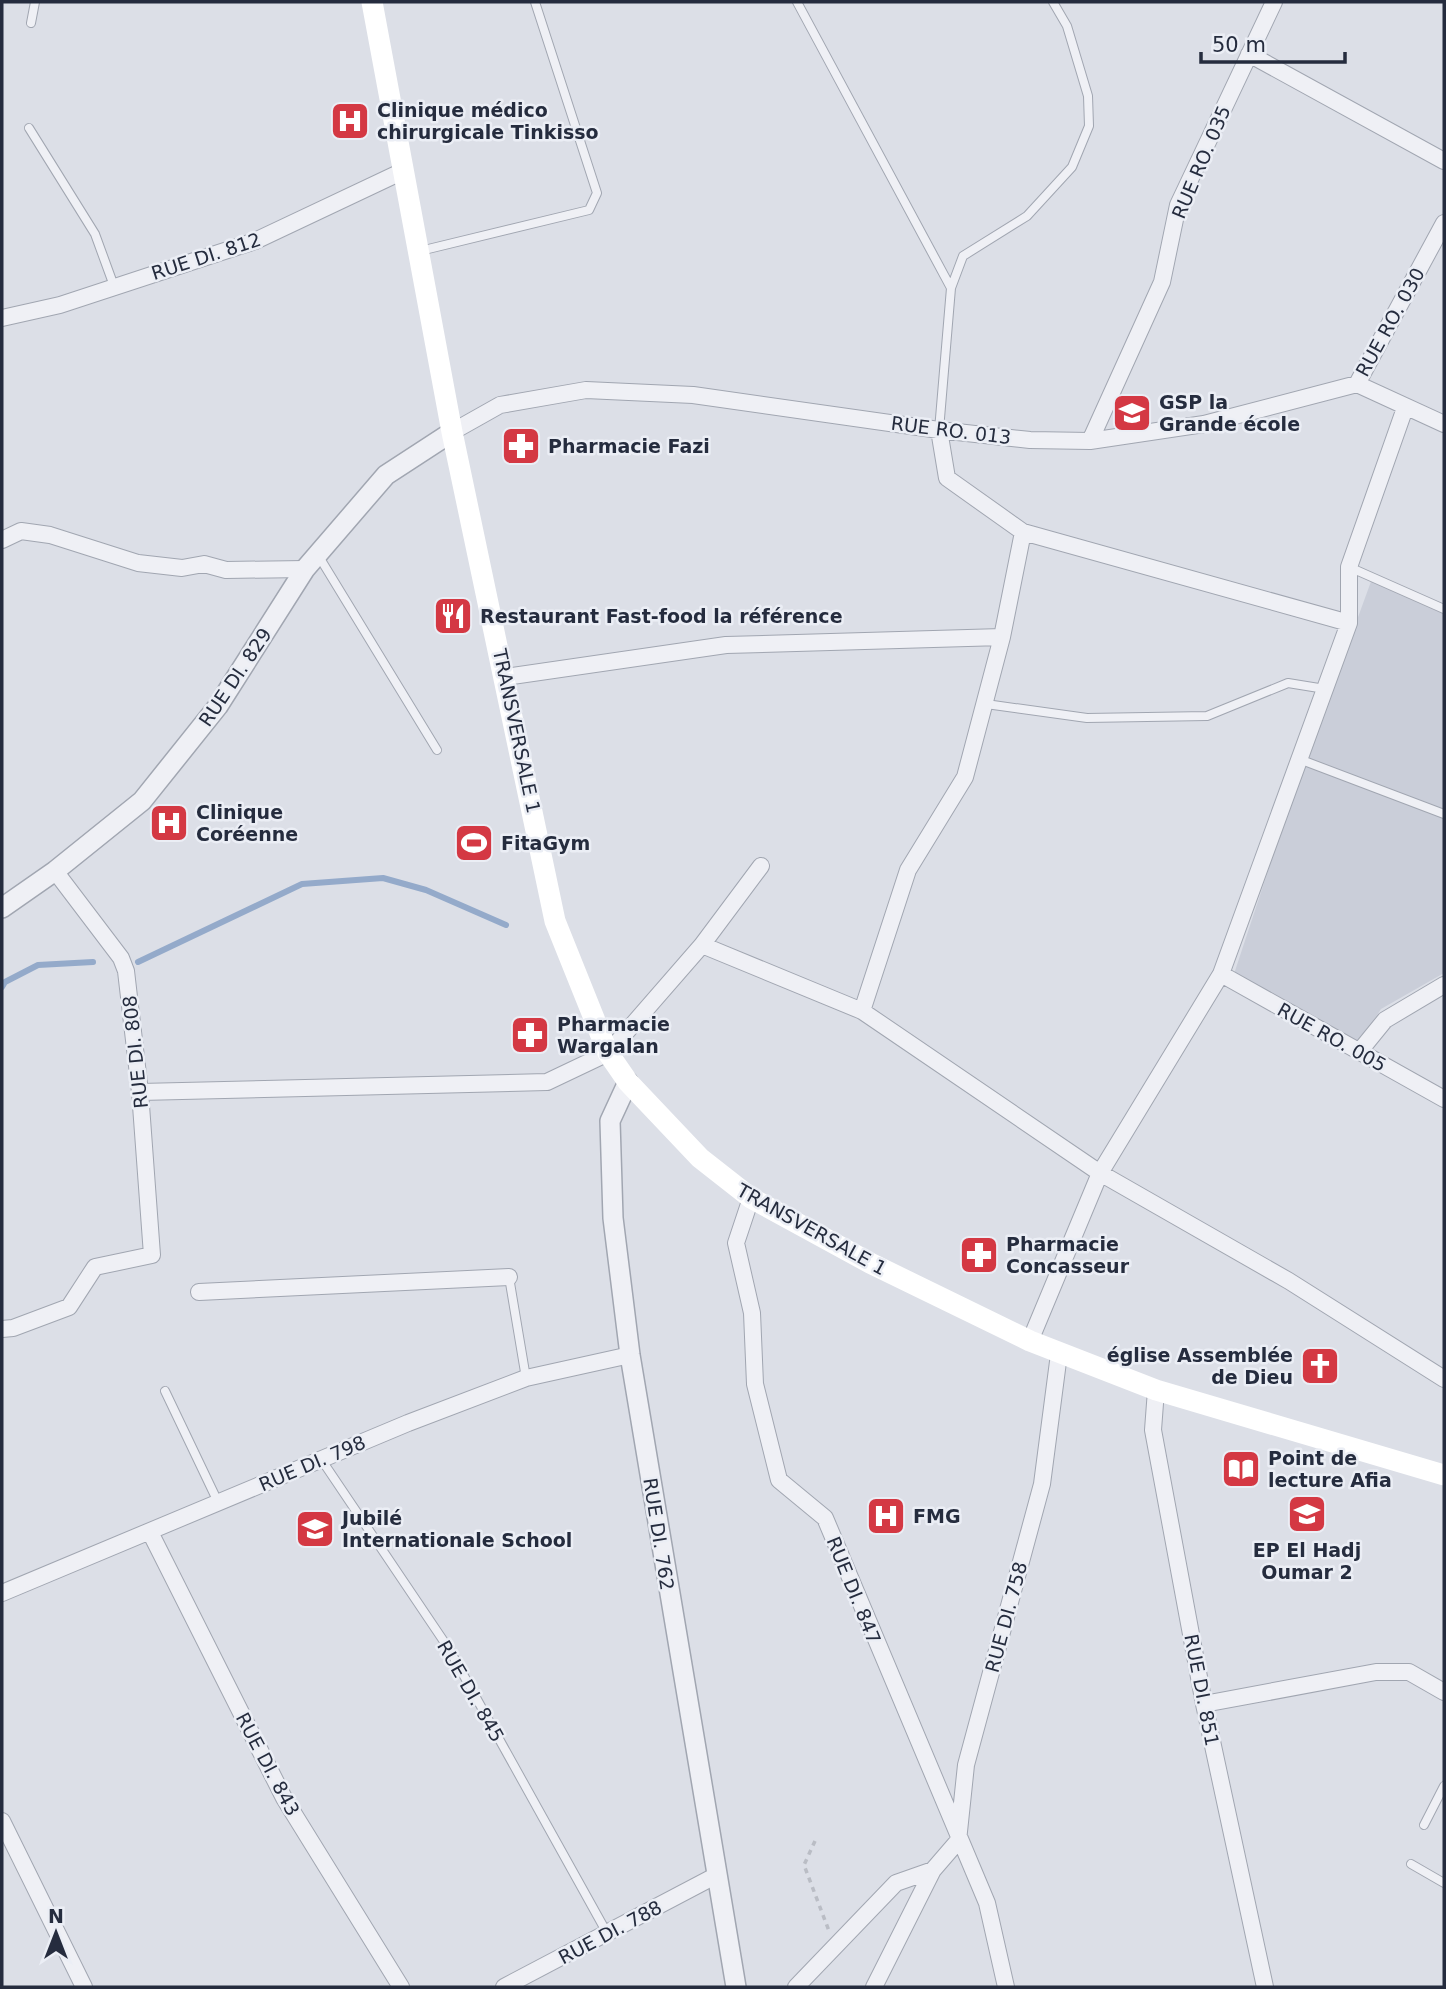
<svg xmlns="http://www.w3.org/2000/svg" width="1446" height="1989" font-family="'DejaVu Sans',sans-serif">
  <rect width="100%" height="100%" fill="#dcdfe7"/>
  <path fill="#caced9" d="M1373,576L1444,605V973L1381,1009L1356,1047L1233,977L1290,804Z"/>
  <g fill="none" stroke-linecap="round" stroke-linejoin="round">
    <path stroke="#94aaca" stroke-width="6" d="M138,962L302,884L383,878L426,890L506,925
      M2,987L5,982L38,965L93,962"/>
    <g stroke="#a1a6b1" stroke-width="10">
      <path id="service" d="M797,2L951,288
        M31,23L35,2
        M29,128L95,234L114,286
        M420,251L589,210L597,193L535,2
        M939,430L951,288L963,256L1027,216L1072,167L1089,126L1088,96L1067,26L1053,2
        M318,555L437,750
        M1349,567L1444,609
        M986,704L1087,718L1207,716L1288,683L1325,689
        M1299,759L1444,814
        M509,1277L526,1378
        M165,1391L218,1502
        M321,1459L449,1649L607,1933
        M1424,1825L1444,1786
        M1411,1864L1444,1883"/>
    </g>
    <g stroke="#a1a6b1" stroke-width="18">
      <path id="minor" d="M1249,54L1444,161
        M2,318L60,305L255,241L401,172
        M1357,384L1444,223
        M939,430L947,478L1023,532L1349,623
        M452,432L500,405L586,390L693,395L939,430L1030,440L1090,441L1204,424L1357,384L1444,424
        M1090,441L1162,282L1178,205L1274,2
        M2,540L21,531L50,535L138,563L182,568L204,564L226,570L305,569
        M506,677L726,645L1002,637
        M702,945L862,1011L1100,1173L1289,1281L1444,1379
        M1221,974L1444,1099
        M862,1011L908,870L965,777L1002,637L1023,532
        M1359,1052L1385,1020L1444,985
        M140,1092L547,1082L608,1053L702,945L761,866
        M751,1198L736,1243L752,1313L755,1384L779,1480L825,1518L987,1903L1006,1987
        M199,1292L509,1277
        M2,1329L13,1328L69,1307L95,1267L152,1255L140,1092L126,971L121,958L55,871
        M1030,1341L1100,1173L1221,974L1349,623V567L1405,408
        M1156,1390L1153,1430L1204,1704L1265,1987
        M150,1532L284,1798L401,1987
        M2,1593L408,1423L526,1378L630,1355
        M1204,1704L1376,1672H1409L1444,1692
        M2,1821L84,1987
        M504,1987L715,1876
        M796,1987L896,1883L933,1870
        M874,1987L933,1870L958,1841L966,1765L1042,1484L1059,1354"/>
    </g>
    <g stroke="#a1a6b1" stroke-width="22">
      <path id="tertiary" d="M2,908L55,871L142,801L218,706L305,569L386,475L452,432
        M628,1082L610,1121L613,1218L630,1355L736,1987"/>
    </g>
    <path stroke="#babdc5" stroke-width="3.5" stroke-dasharray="5 5" stroke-linecap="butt" d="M815,1841L804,1865L829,1931"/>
    <use href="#service" stroke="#eff0f5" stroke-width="8"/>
    <use href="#minor" stroke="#eff0f5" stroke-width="16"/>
    <use href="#tertiary" stroke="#eff0f5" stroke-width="19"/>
    <path stroke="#fff" stroke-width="21" d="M372,2L452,432L555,921L608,1053L628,1082L700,1158L751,1198L870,1263L1030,1341L1156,1390L1444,1475"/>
  </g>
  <defs>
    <g id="hospital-square" transform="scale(2.0125)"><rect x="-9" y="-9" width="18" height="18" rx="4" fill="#d43843" stroke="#ebeef5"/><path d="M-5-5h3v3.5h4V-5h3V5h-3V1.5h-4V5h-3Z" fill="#fff"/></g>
    <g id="school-square" transform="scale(2.0125)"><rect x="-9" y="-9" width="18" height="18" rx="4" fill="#d43843" stroke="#ebeef5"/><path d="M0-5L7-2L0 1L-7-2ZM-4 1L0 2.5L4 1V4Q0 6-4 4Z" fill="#fff"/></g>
    <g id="pharmacy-square" transform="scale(2.0125)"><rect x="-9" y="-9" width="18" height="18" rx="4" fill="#d43843" stroke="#ebeef5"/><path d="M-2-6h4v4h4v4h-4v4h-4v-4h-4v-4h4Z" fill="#fff"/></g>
    <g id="restaurant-square" transform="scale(2.0125)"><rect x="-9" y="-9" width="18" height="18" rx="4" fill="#d43843" stroke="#ebeef5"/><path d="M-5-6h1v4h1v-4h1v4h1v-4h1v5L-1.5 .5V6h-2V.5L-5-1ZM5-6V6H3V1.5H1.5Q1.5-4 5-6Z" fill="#fff"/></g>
    <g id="stadium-square" transform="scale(2.0125)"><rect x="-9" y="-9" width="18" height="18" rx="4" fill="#d43843" stroke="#ebeef5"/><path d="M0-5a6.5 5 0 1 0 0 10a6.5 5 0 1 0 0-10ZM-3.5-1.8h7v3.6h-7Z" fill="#fff"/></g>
    <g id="church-square" transform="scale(2.0125)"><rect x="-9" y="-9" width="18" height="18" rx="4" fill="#d43843" stroke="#ebeef5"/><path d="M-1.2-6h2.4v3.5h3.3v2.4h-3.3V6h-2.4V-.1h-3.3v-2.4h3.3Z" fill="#fff"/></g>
    <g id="library-square" transform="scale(2.0125)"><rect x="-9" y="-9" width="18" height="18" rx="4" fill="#d43843" stroke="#ebeef5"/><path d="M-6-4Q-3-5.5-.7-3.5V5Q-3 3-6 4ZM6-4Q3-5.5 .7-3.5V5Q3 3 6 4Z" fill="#fff"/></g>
  </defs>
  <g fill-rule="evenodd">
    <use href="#hospital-square" x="350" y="121"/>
    <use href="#school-square" x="1132" y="413"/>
    <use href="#pharmacy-square" x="521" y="446"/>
    <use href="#restaurant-square" x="453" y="616"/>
    <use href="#hospital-square" x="169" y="823"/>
    <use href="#stadium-square" x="474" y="843"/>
    <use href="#pharmacy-square" x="530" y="1035"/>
    <use href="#pharmacy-square" x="979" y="1255"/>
    <use href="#church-square" x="1320" y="1366"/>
    <use href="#library-square" x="1241" y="1469"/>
    <use href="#school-square" x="1307" y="1514"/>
    <use href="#hospital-square" x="886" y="1516"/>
    <use href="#school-square" x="315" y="1529"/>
  </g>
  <g text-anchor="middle" stroke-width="5" stroke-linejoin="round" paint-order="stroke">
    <g font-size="19" font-weight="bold" fill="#252c3e" stroke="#ebeef5" text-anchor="start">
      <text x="377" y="117">Clinique médico<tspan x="377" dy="22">chirurgicale Tinkisso</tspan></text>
      <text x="1159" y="409">GSP la<tspan x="1159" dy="22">Grande école</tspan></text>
      <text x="548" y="453">Pharmacie Fazi</text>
      <text x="480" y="623">Restaurant Fast-food la référence</text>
      <text x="196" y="819">Clinique<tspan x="196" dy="22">Coréenne</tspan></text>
      <text x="501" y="850">FitaGym</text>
      <text x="557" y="1031">Pharmacie<tspan x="557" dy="22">Wargalan</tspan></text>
      <text x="1006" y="1251">Pharmacie<tspan x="1006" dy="22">Concasseur</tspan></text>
      <text x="1293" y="1362" text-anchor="end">église Assemblée<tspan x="1293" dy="22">de Dieu</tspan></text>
      <text x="1268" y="1465">Point de<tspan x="1268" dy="22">lecture Afia</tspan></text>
      <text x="913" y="1523">FMG</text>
      <text x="342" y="1525">Jubilé<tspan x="342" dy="22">Internationale School</tspan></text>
      <text x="1307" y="1557" text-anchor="middle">EP El Hadj<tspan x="1307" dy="22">Oumar 2</tspan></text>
    </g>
    <g font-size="19" fill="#252c3e" stroke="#ebeef5">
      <text transform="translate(1201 162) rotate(-67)" y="7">RUE RO. 035</text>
      <text transform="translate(206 256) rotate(-18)" y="7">RUE DI. 812</text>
      <text transform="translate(1390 322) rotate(-61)" y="7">RUE RO. 030</text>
      <text transform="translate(951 430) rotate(7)" y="7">RUE RO. 013</text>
      <text transform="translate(235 677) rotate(-56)" y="7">RUE DI. 829</text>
      <text transform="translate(517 731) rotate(78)" y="7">TRANSVERSALE 1</text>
      <text transform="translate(1332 1037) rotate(29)" y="7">RUE RO. 005</text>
      <text transform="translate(135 1052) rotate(-96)" y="7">RUE DI. 808</text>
      <text transform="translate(812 1229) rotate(29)" y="7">TRANSVERSALE 1</text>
      <text transform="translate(312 1463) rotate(-23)" y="7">RUE DI. 798</text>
      <text transform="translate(659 1534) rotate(81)" y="7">RUE DI. 762</text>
      <text transform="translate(854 1590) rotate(68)" y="7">RUE DI. 847</text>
      <text transform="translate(1006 1617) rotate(-75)" y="7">RUE DI. 758</text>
      <text transform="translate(1202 1690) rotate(79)" y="7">RUE DI. 851</text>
      <text transform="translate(471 1691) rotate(60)" y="7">RUE DI. 845</text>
      <text transform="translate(268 1764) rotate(62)" y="7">RUE DI. 843</text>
      <text transform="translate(610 1932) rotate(-28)" y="7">RUE DI. 788</text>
    </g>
  </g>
  <rect width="1446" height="1989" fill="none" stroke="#252c3e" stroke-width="7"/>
  <g transform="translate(56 1933)" stroke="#ebeef5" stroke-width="5" paint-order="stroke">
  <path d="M0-5L12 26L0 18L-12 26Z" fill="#252c3e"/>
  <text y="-10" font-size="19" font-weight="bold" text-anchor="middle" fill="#252c3e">N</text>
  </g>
  <path d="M1201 52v10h144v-10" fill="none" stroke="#252c3e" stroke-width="3.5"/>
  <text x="1212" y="52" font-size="21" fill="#252c3e" stroke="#ebeef5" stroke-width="5" paint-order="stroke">50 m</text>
</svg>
